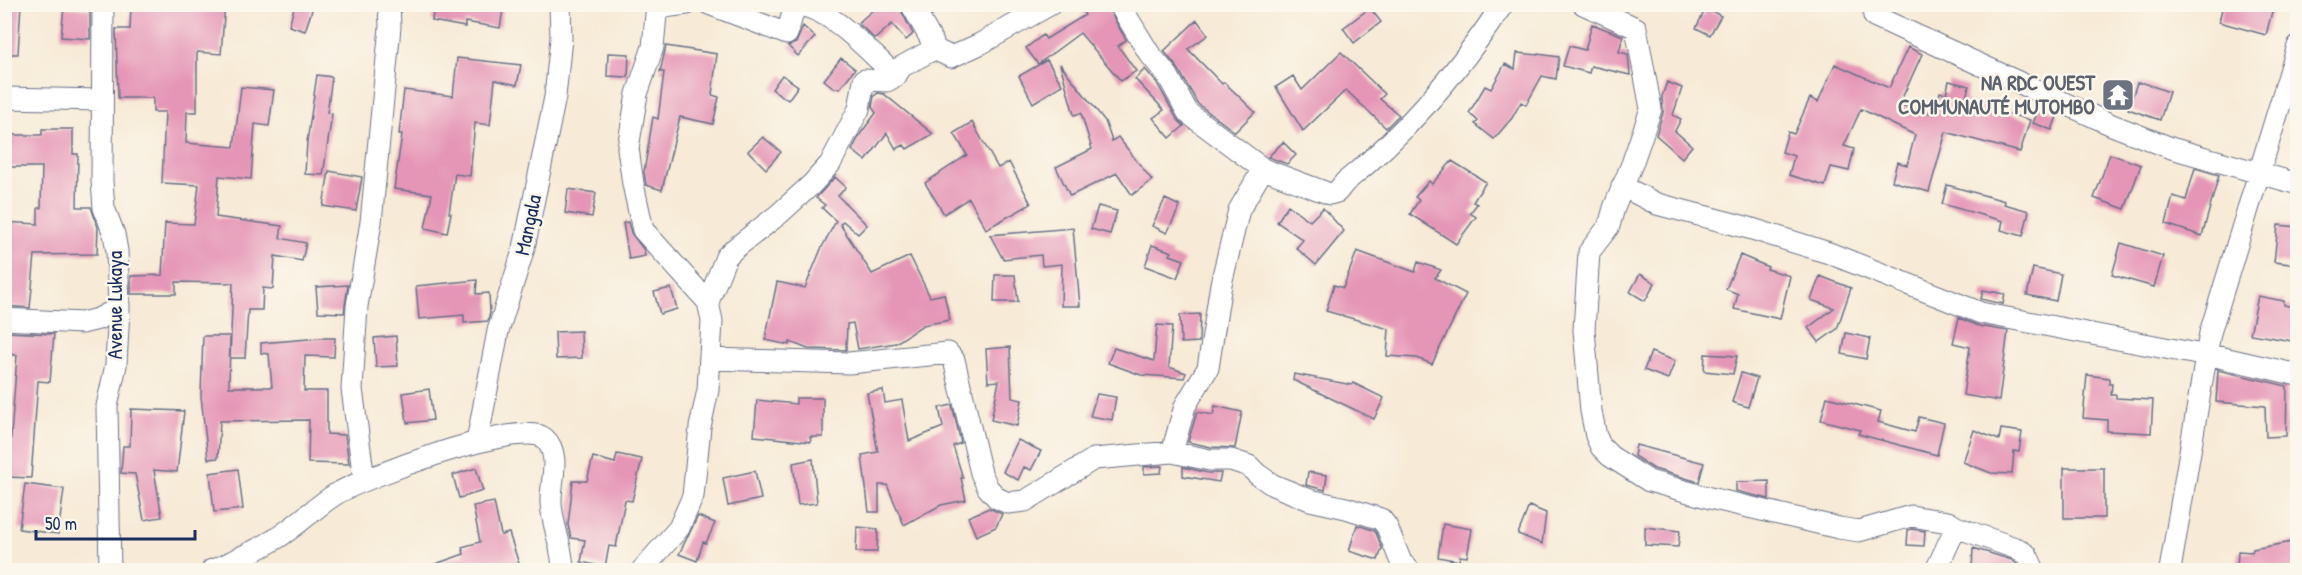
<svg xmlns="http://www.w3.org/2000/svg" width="2302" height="575" font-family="'Patrick Hand',sans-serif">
  <rect width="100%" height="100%" fill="#fbf7ec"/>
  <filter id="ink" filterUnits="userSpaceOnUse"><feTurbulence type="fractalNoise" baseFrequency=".0167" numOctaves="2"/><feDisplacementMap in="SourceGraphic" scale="12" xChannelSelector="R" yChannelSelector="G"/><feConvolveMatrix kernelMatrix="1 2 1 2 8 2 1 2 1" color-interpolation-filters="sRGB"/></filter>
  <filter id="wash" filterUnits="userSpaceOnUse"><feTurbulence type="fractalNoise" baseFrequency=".008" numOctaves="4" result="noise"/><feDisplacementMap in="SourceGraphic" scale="24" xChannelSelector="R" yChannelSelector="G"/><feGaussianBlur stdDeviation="1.35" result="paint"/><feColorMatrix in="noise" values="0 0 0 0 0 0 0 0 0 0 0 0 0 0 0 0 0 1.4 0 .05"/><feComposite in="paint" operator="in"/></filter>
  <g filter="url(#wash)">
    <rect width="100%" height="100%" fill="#f7ead6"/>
    <g id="blocks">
      <path fill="#e595b6" d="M4,4H21L18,54H4Z
        M131,4H225L221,54L197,52V112H187L186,143L234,147L241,87L274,90L269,126L255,124L251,179L219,176L216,217L282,226L280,238L306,243L302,261L275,256L273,289L263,288L262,310H248L245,358H230L233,283L176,282V294H131V276L162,275L165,223L194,224L199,185L162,183L165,112H153V98H118L116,29H130Z
        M295,4H314L305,31L289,26Z
        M434,4H504L500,28L465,22V27L432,21Z
        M880,4H898L913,34L906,40L892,24L875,39L858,23Z
        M926,4H943L932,16Z
        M1078,4H1106L1126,40L1118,46L1136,71L1121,81L1080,33L1038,64L1026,48L1043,35L1046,39L1085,15Z
        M2223,4H2274L2266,35L2219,22Z
        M64,7L90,9V39L61,37Z
        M1370,8L1381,22L1354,43L1343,28Z
        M1706,8L1721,16L1710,35L1696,28Z
        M1197,20L1208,35L1188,49L1222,84L1224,82L1255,112L1235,132L1198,104L1179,70L1164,51Z
        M1592,24L1623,36L1619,52L1628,54L1630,75L1591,66L1589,73L1563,66L1569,46L1585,50Z
        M803,26L815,37L798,56L788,46L796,43Z
        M666,46L717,54L712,95L719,97L713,124L680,117L662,190L646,185L644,172L653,117L658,119L664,72H660Z
        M1908,47L1922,54L1899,105L1934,114L1940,92L1946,94L1949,81L1969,86L1965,101L2030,120L2020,152L1946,132L1929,192L1892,181L1897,162L1907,165L1915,135L1861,109L1844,146L1854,149L1849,171L1831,167L1825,186L1789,175L1794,156L1782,152L1788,132L1794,134L1810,98L1818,102L1835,64L1889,88Z
        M1341,52L1385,94L1380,99L1399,115L1386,128L1346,90L1303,131L1276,87L1293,76L1302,90Z
        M608,53L629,54L628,77L607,76Z
        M1517,53L1538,55V54L1559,57L1556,79L1542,76L1526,105L1521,102L1512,118L1494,139L1475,124L1478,121L1469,113L1485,86L1491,89L1505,64L1515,69Z
        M457,58L521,65L517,85L495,80L490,125L475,123L470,176L455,174L449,213H451L447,233L425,228L432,194L394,189L402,134H399L404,90L453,96Z
        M841,58L855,69L840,88H834L824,80Z
        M1047,60L1062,85L1033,103L1019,76Z
        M1060,64L1105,121L1112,141L1118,137L1152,180L1132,195L1117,173L1070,196L1056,167L1092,149L1081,113L1074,115Z
        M1145,69L1157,83L1177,119L1184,126L1170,138L1153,118L1164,110L1135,79Z
        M317,75L332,77L327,113L332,114L323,175L305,174L307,142Z
        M782,75L798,86L788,100L772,89Z
        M1667,82L1682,88L1673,115L1681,119L1675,131L1692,146L1682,158L1656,135L1663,113L1662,96Z
        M2137,83H2144L2169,92L2160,120L2128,109Z
        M878,93L884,94L933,134L907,149L904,145L896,149L887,133L866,161L852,150L861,133L876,113L872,107L874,96Z
        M2040,106L2058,114L2052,130L2033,123Z
        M972,122L998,168L1009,162L1031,204L986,229L969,198L944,214L925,183L967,155L954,133Z
        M42,129H73V154H78L77,207H91L98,227L97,254L35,255L30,308L4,306V222L38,224V208H41L42,167H4V135H42Z
        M763,137L781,152L766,169L748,151Z
        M1283,142L1296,155L1287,164L1268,157Z
        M2110,154L2141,165L2125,209L2094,198Z
        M1452,161L1486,182L1473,202L1477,204L1470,213L1476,217L1456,244L1410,214L1419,200L1415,197L1429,181L1432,184Z
        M2195,168L2219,175L2202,236L2166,224L2173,196L2186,200Z
        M329,171L362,177L356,211L323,206Z
        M835,177L846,187L838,196L867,225L858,234L843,221L840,224L872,274L910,256L930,297L944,294L950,320L923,325L896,343L858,349L853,323L847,324L846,350L808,349L790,342L789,345L765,340L777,282L805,288L821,249L836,221L822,208L825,205L816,198Z
        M1947,185L2005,201L2004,204L2029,211L2023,236L2001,230L2003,221L1942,204Z
        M568,189L596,193L592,217L565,213Z
        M1165,199L1180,206L1167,233L1152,226Z
        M1288,205L1310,221L1323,208L1344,231L1316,265L1296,248L1303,240L1277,222Z
        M1098,206L1117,211L1110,234L1091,229Z
        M628,222L631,233L644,250L645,256L629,259L623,223Z
        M2278,225L2298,227V265L2274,262Z
        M1073,228L1080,306H1061L1062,264L1042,266L1041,255L1003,259L990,235Z
        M2121,243L2163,256L2154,287L2112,275Z
        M1152,245L1172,252L1170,255L1184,260L1177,278L1145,266Z
        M1357,251L1415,272L1418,262L1441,270L1435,278L1466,294L1432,364L1417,358L1387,356L1389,329L1326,311L1334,285L1343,288Z
        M1740,255L1768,267L1767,269L1790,276L1780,319L1734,309L1738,294L1726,289Z
        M2033,268L2061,274L2056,301L2027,295Z
        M1640,274L1655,283L1645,301L1630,292Z
        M995,275H1015L1018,302H994Z
        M1820,276L1851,288L1837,329L1819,342L1808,328L1834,308L1811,300Z
        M477,280L476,294L489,293L490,313L488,321L464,323V315L419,319L416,286Z
        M348,285L344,313L318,312L316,287Z
        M671,288L677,309L660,314L654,292Z
        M1983,290L2005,294L2003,304L1981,299Z
        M2258,296L2284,301V305L2298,308V342L2250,334Z
        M1200,314L1199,342L1181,343L1180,315Z
        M1959,318L1979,326L2008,331L1999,401L1963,395L1970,347L1953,343Z
        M1157,325L1172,326L1169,367L1186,373L1184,378L1141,375L1108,363L1114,348L1154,361Z
        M581,331L582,358L556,359L555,332Z
        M4,332L54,334L50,382L38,381L31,478L8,477L17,355L4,354Z
        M1846,333L1870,338L1866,359L1842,354Z
        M203,336H230L229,387H272L269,354L261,353V343L321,338H335L334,357L305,356L304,391H327V434L345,435L349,464L308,463L309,420L220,421L218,458L208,459L201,396Z
        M396,336L398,366L376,367L374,338Z
        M1010,347L1012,398L1022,400L1017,426L991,420L999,381L988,382L986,349Z
        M1651,352L1675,361L1668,379L1644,370Z
        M1705,354L1737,356L1733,374L1704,371Z
        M2218,370L2287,386L2286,436L2266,437L2265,406L2216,402Z
        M1741,373L1757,378L1748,407L1732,402Z
        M1294,374L1352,385L1353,383L1384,398L1374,419L1293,380Z
        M2087,375L2109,378V384H2112L2111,395H2116V398L2153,400L2151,433L2107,431V420L2083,418Z
        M429,389L433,420L407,423L403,393Z
        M883,390L885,403L902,400L909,441L943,427L939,408L952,405L961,443L953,446L963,478H961L966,500L941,505L904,525L887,485H879V512H869L862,455L878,452L867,393Z
        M1097,394L1116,397L1112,420L1090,416Z
        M1827,397L1881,411L1878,422L1915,432L1919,417L1944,423L1937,455L1858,434L1860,430L1821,420Z
        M796,398H823V437H810L811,442L754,436L757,400L796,404Z
        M1215,406L1242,412L1235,448L1211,447L1188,442L1197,412L1213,415Z
        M131,409L184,411L177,472L154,470L162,517L144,520L135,474L121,473L123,446H130Z
        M2001,429L2022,432L2019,452L2014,451L2012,474L1991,473L1963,462L1974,430L1999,440Z
        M1018,440L1041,451L1031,470L1024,467L1018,480L1003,472Z
        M1636,445L1704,463L1699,482L1654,469L1634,456Z
        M617,454L642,459L632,501L625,500L616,547L609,546L605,567L581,562L585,540L571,538L568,525L573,481H587L593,457L615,463Z
        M813,459L817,503L798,505L793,463Z
        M1162,466L1161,473L1144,474V467Z
        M1183,467L1208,473H1221L1219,482L1183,476Z
        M476,468L483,491L459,498L453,475Z
        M2064,468H2104V518H2064Z
        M238,469L243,509L214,512L210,473Z
        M755,471L761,499L728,506L723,478Z
        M1308,472L1327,475L1325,490L1306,485Z
        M1769,481V499L1736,491V482Z
        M25,484L64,489L58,534L19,529Z
        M494,502L501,535L509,533L520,567L510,570H425L424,568L464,554L462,547L480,542L473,506Z
        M1529,506L1546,513L1542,544L1518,534Z
        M989,508L1002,514L996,527L976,536L968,517Z
        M698,516L715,523L706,543L703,542L697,561L679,554Z
        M1443,524L1472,529L1467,557L1460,556L1459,561L1438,557Z
        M1357,525L1373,530L1376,533L1382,548L1378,560L1349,551Z
        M857,527L878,529L877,552H856Z
        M1645,527L1680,531L1678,547L1645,545Z
        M1912,529L1925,531L1924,546L1907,545L1908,530Z
        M2298,541V570H2237L2238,551L2252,552L2253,549Z
        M1973,548L2012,560L2017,564L2020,570H1972Z"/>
    </g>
  </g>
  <g filter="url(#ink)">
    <use href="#blocks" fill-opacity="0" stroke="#687088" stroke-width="1.5"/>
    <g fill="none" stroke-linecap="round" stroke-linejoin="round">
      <g stroke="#687088" stroke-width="23">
        <path id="minor" d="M103,4L102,181L104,208L114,234L117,251L119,308L116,365L107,406L110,570
          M709,4L787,34L795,5C830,6 870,53 896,76
          M911,4L933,43L934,49
          M1119,4L1149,53L1168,76L1188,113L1263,169L1330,194L1337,192L1345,182C1407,133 1459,70 1503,4
          M1583,4L1636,28L1651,109L1632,164L1614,208L1609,226L1589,252L1584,330L1591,411L1596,436L1601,447L1610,456L1649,481L1710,498L1839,528L1859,531L1911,516L1948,522L1956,527L2018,549L2027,555L2034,570
          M656,8L687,4
          M1874,16L2112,125L2171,148L2298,184
          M934,49L951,57L980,44L1051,4
          M4,98L102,100
          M1622,186L1657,204L1749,228L1829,253L1981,313L2197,354H2206L2298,375
          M708,302L726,257L733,250L779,214L812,184L830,164L859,109L864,80L887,81L896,76L901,67L934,49
          M4,319L82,323L98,319L119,308
          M710,359L849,363L948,353L954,360L981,473L988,488L997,498L1008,503L1025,501L1094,459L1172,452L1210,460H1231L1249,466L1257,474L1273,485L1310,500L1346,508L1381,519L1387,527L1401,562L1409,570
          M477,442L498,331L524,248L555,97L561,38L560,4
          M1172,452L1185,406L1208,368L1221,284L1239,210L1263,169
          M364,480L352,389L357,306L371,222L390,27L389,4
          M212,570C221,568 229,563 237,559C250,553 265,546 277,538C298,525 315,507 336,494C363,478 521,418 544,438C562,454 550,482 551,503C552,526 563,547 563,570
          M642,570L679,528L693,496L700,427L708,390L712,321L708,302L643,230L633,184L628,148L637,94L653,47L657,4
          M1936,570L1956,527
          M2170,570L2210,333L2298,46"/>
      </g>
      <use href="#minor" stroke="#fff" stroke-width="21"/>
    </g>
  </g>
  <defs>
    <g id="temple-square" transform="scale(1.725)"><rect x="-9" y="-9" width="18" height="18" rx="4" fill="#6b7280" stroke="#fbf7ec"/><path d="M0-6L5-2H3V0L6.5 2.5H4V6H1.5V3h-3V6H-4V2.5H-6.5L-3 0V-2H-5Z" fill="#fff"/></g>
  </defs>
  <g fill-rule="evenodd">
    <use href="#temple-square" x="2118" y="95"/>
  </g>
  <g text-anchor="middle" stroke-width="5" stroke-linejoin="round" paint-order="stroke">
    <g font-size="21" font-weight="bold" fill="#5b616d" stroke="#fbf7ec" text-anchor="end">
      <text x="2095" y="90">NA RDC OUEST<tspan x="2095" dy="24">COMMUNAUTÉ MUTOMBO</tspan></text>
    </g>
    <g font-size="21" fill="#1b2f5e" stroke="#fbf7ec">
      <text transform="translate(528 225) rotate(-78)" y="7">Mangala</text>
      <text transform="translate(115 305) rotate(-90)" y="7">Avenue Lukaya</text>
    </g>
  </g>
  <rect width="2302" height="575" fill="none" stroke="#fbf7ec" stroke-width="24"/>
  <path d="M36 530v9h159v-9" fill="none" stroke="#1b2f5e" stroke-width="3"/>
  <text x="45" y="530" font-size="18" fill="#1b2f5e" stroke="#fbf7ec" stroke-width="4.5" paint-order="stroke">50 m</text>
</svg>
